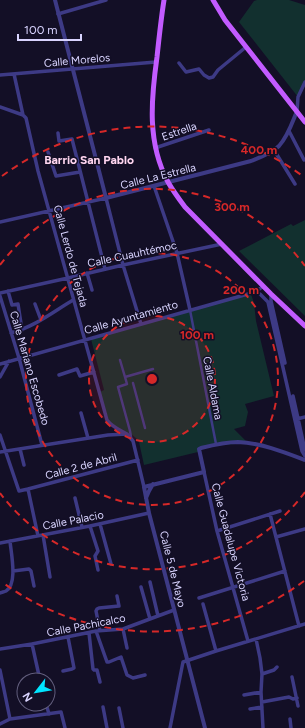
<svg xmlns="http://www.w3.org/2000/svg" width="305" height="728" font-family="Figtree,sans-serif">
  <rect width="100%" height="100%" fill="#130f26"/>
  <path fill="#12302f" d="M257,0H289L305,5V85L298,97L239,22L254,1Z
    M305,220V316L239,251L291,224L293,226Z
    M251,294L254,303L256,321L274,396L245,404L248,412L245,426L234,429L248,443L199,447L198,452L144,465L139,442L137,439L131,434L123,432L109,421L100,392L104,390L91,339Z"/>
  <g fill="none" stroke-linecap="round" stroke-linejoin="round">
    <path stroke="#3d3a85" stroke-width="2.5" d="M190,310L216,444
      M120,360L125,377
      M133,383L145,428
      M131,437L130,431L118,387L127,384L125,377L153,369"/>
    <path stroke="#3d3a85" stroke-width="3.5" d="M58,14L106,0
      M179,63L186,72L199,69L204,75L209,78L213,77L218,70L246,47
      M14,74L23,115L26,118L38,171L107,420C112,427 120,430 127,434
      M0,75L156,62
      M0,107L23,115
      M297,111L298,97L305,82
      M289,131L304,160
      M58,133L59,141L72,139L105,269
      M155,148L209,130
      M274,150L295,184
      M48,152L56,176L80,172
      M154,186L177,253L190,310
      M0,222L106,198L123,265L141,324
      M87,273L92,290
      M76,276L79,290
      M8,291L12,305L18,304L22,330
      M255,292L260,294L268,302L302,451L305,456
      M0,293L68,278L123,265L222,244
      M271,294V301L285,363
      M0,296L19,358L42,445
      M35,304L41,320
      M11,333C34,327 53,312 73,300
      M0,364L255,292L262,287V285
      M59,375L77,369L80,376L94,372
      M0,377L9,361
      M293,396L305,450
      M81,413L88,438
      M297,419L305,417
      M0,435L19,491L28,489L38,536
      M20,449L24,465
      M0,452L108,435L127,434L133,441L144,487
      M204,472L217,531L248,641
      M28,489L138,460
      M75,498L82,527
      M270,514L299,626
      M100,524L111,564
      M90,526L98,551L95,556L98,570
      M217,531L280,511
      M43,535L50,577
      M276,537L305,529
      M0,543L90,526L149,513
      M13,571L29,569L31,571L34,586
      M150,582L158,616
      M141,587L150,619
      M0,593C2,592 4,592 6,591C18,584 11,553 10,541
      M199,598L285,571
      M203,604L216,651
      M123,629L127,648
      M96,631L107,662H109L121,657L127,675L133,678L145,675
      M100,631L96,611L97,609L99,608L119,606L117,596
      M89,633L93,669L94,670H97L100,682
      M256,639L260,658L262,674L261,692L263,728
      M32,644L40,680
      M0,649L32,644L96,631L123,629L174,610
      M0,670L10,719
      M63,671L72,669L74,668L68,637
      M262,674L274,670L277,667
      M292,677L298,706
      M244,695L261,692
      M262,702L289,697L293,699L297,698
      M46,704L49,714
      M103,707L107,728
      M119,708L123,728
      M250,709L262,707
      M290,719L291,728
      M0,724L10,719L61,712L65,728
      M170,728L183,662L216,651L305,624"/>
    <path stroke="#3d3a85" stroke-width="4" d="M55,0L106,198L251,161C261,157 272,153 279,146C288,136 292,123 297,111
      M146,498L149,491L153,484
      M205,728L149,513L144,487L204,472L199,449L201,448C213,445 226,442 238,442C261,443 284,452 305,460"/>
    <path stroke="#c25bff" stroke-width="5" d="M164,0C161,19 159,38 157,57C151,100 147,143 168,182C173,191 179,199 185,207L271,294L305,326
      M213,0L225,20L305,122"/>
  </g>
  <circle cx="152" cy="379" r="63" fill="#d62828" fill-opacity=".12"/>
  <g fill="none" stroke="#d62828" stroke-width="2" stroke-dasharray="7 5">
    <circle cx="152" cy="379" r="63"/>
    <circle cx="152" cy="379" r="126"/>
    <path d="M305 492A190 190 0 0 1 0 493M0 265A190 190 0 0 1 305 266"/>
    <path d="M304 581A253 253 0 0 1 2 582M2 176A253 253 0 0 1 304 177"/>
  </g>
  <g text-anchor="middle" stroke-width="3" stroke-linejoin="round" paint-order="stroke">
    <g font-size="11" fill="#d9d4ff" stroke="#130f26">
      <text transform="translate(77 60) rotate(-5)" y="4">Calle Morelos</text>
      <text transform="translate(179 131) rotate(-19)" y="4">Estrella</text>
      <text transform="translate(158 176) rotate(-14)" y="4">Calle La Estrella</text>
      <text transform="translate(132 254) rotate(-12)" y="4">Calle Cuauhtémoc</text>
      <text transform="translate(71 256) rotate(75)" y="4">Calle Lerdo de Tejada</text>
      <text transform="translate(131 317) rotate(-16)" y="4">Calle Ayuntamiento</text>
      <text transform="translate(30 368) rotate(74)" y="4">Calle Mariano Escobedo</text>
      <text transform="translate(213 388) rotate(79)" y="4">Calle Aldama</text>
      <text transform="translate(81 466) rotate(-15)" y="4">Calle 2 de Abril</text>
      <text transform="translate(73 520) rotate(-11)" y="4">Calle Palacio</text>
      <text transform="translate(231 542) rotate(75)" y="4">Calle Guadalupe Victoria</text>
      <text transform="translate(173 569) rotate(76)" y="4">Calle 5 de Mayo</text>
      <text transform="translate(86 625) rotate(-11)" y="4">Calle Pachicalco</text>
    </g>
    <g font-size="12" font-weight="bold" fill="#ffd6f0" stroke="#130f26">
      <text x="89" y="164">Barrio San Pablo</text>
    </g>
  </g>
  <circle cx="152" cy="379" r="6" fill="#d62828" stroke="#130f26" stroke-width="2"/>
  <g font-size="12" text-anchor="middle" font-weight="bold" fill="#d62828" stroke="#130f26" stroke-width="3" stroke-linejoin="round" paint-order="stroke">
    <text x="259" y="154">400 m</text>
    <text x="232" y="211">300 m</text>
    <text x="241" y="294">200 m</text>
    <text x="197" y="339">100 m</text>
  </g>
  <g transform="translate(36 692) rotate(239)"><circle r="19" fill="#130f26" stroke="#625e7d"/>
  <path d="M0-3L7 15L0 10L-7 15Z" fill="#00e5ff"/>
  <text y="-6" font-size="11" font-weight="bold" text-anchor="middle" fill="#d9d4ff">N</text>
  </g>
  <path d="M18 34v6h63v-6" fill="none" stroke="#d9d4ff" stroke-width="2"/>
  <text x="24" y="34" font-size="12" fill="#d9d4ff" stroke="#130f26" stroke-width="3" paint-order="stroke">100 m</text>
</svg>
